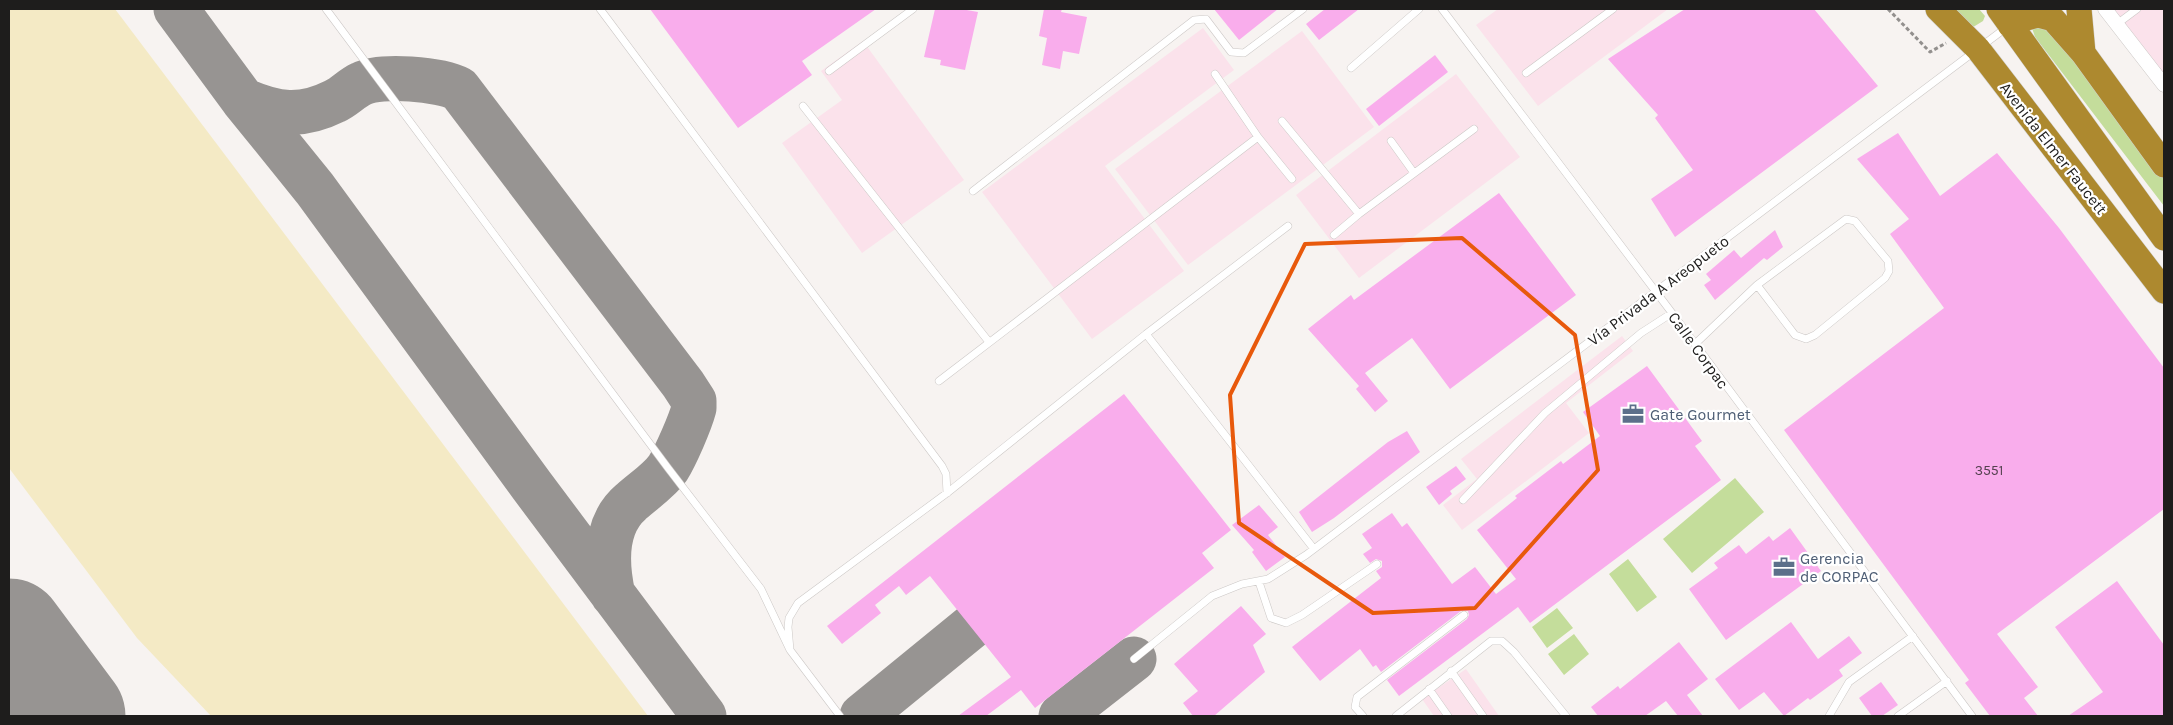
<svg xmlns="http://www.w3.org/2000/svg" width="2173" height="725" font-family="Karla,sans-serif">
  <rect width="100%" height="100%" fill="#f7f3f1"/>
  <path fill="#fbe2eb" d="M1498,9H1668L1538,106L1476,25Z
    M2114,9H2164V77L2135,39Z
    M1203,28L1234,70L1105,166L1184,271L1092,339L982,192Z
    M1302,31L1374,127L1188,265L1115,169Z
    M863,41L964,180L862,253L782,143L842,100L821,71Z
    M1456,74L1520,157L1359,278L1296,195Z
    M1622,336L1633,351L1566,403L1589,433L1462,530L1443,505L1477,479L1461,459Z
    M1466,669L1499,716H1434L1422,699Z"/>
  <path fill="#c4dd9b" d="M1950,9H1979L1985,16L1983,21L1970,29Z
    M2051,26L2164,177V206L2035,37L2032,28Z
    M1735,478L1764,512L1692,573L1663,539Z
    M1628,559L1657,597L1637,612L1609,574Z
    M1557,608L1573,628L1547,648L1532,627Z
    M1574,634L1589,654L1564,675L1548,654Z"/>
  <path fill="#f4eac5" d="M9,9H115L648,716H211L137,638L9,468Z"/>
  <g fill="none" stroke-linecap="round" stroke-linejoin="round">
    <path stroke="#979492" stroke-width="45" d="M176,9L243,100L315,189L532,486L704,716
      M243,100C277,115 301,118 335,101C344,97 352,88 361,84C381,74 440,79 459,89L683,384L694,401V408C690,423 676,455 668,468C659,481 643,491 631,502C604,525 606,563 613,595
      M9,631L90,716
      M862,716L971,627
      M1061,716L1134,659"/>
    <path stroke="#979492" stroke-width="111" d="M9,634L70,716"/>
  </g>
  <path fill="#f9adec" d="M650,9H876L802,61L812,75L738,128Z
    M935,9H961L978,12L965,70L940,65L941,60L924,57Z
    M1044,9H1062L1061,12L1087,17L1079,54L1063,51L1060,69L1042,65L1047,38L1039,36Z
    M1214,9H1278L1239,40Z
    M1325,9H1359L1319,40L1306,24Z
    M1685,9H1814L1878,86L1675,237L1651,199L1693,170L1655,118L1658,115L1608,59Z
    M1435,55L1448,72L1379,126L1366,109Z
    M1898,133L1940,196L1997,153L2059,228L2164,368V509L1997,634L2038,687L2024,698L2038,716H1990L1965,683L1969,680L1784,430L1944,308L1890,234L1909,219L1857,159Z
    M1499,193L1576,295L1450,389L1412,338L1365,373L1388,401L1375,412L1356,389L1359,386L1308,329L1351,295L1354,300Z
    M1775,230L1783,247L1767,260L1764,258L1715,300L1704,285L1711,280L1706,274L1734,250L1741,258Z
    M1647,366L1702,441L1695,446L1721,480L1530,623L1518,607L1399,696L1387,680L1467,619L1469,615L1468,611H1461L1381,672L1376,665L1373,667L1360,649L1320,681L1292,647L1381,578L1376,571L1382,567V561L1376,559L1370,563L1363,554L1372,548L1362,534L1392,513L1402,527L1407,523L1452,584L1475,567L1496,594L1516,579L1477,530L1517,498L1515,496L1561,461L1563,464L1600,436L1583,412Z
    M1124,394L1231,530L1202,553L1214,568L1035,708L1021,690L986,716H958L1011,677L930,576L906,595L899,586L875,605L881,613L842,644L827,626Z
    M1407,431L1420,452L1334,518L1312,532L1299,512L1388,442Z
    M1456,466L1466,479L1450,491L1452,494L1439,505L1426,487Z
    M1259,505L1278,527L1268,535L1285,557L1266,571L1252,552L1254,550L1232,525Z
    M1790,528L1821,571L1726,640L1689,589L1718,568L1714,563L1739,545L1746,554L1769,536L1773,541Z
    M2117,581L2164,645V716H2068L2103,692L2055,627Z
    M1241,606L1266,634L1253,645L1265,672L1214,716H1193L1183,703L1198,691L1174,664Z
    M1791,622L1818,659L1849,636L1862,653L1839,670L1843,676L1810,700L1808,698L1784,716L1764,692L1739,710L1715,679Z
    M1679,642L1708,679L1687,695L1703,716H1678L1666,701L1645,716H1598L1591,707L1618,686L1620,689Z
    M1881,682L1898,705L1882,716H1872L1859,698Z"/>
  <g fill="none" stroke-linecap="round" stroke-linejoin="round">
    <g stroke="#ccc8c6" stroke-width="8">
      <path id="lane" d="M326,9L668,468L761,589L790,650
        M600,9L942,466L946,474L947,493
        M1442,9L1672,313L1972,716
        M2117,24L2137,9
        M1351,68L1419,9
        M829,71L913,9
        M1526,73L1613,9
        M803,106L989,342
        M1282,121L1359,214L1474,129
        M1258,137L1292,179
        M1391,141L1414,173
        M973,191L1194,20L1206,19L1231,52L1244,53L1303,9
        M1334,235L1359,214
        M1146,334L1314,549
        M1695,344L1757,285L1846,219L1855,221L1888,261L1889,271L1885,278L1815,335L1806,339L1795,335L1757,285
        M939,381L1258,137L1215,74
        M1463,500L1545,413L1641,333L1672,313
        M1259,582L1271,618L1286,623L1302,615L1377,564
        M1134,659L1212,596L1242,584L1268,579L1306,555L2007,27
        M1451,671L1483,716
        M1429,689L1448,716
        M840,716L790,650L788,627L789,618L798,603L947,493L1146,334L1288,226
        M1363,716L1355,707L1357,697L1464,615
        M1396,716L1491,641H1502L1514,652L1566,716
        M1829,716L1849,682L1913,636
        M1898,716L1947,681"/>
    </g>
    <g stroke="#ccc8c6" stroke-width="15">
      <path id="street" d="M2105,9L2164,85"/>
    </g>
    <g stroke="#d2d2d2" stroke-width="26">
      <path id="highway" d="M1938,9L1978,49L2164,291
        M1999,9L2164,238
        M2079,9L2083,53
        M2010,25L2023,19L2038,15L2053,19L2083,53L2164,165"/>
    </g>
    <path stroke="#93908e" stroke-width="3" stroke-dasharray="4 2.5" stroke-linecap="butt" d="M1888,9L1930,52L1946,43"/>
    <use href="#lane" stroke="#fff" stroke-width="7"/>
    <use href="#street" stroke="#fff" stroke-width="14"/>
    <use href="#highway" stroke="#ad892f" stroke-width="25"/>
  </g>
  <path fill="none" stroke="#e8590c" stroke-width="4" stroke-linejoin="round" d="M1462,238L1575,335L1598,470L1475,608L1373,613L1239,523L1230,395L1305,244Z"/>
  <defs>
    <g id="office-bare" transform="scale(1.725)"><path d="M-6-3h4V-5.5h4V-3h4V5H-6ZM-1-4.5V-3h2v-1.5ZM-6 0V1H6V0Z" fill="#5c6f8a" stroke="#fff" stroke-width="2.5" paint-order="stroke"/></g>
  </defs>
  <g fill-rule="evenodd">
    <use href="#office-bare" x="1633" y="414"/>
    <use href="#office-bare" x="1784" y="567"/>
  </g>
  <g text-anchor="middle" stroke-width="4.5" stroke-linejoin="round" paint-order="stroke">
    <g font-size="14" fill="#554150">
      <text x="1989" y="475">3551</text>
    </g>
    <g font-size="16" fill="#1e1d1c" stroke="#fff">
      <text transform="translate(2054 148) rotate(52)" y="6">Avenida Elmer Faucett</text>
      <text transform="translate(1658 290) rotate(-37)" y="6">Vía Privada A Areopueto</text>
      <text transform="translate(1699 350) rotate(54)" y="6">Calle Corpac</text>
    </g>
    <g font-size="16" fill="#4e5e75" stroke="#fff" text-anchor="start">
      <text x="1650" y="420">Gate Gourmet</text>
      <text x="1800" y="564">Gerencia<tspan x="1800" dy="18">de CORPAC</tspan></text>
    </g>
  </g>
  <rect width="2173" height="725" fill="none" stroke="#1e1d1c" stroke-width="20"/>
</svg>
